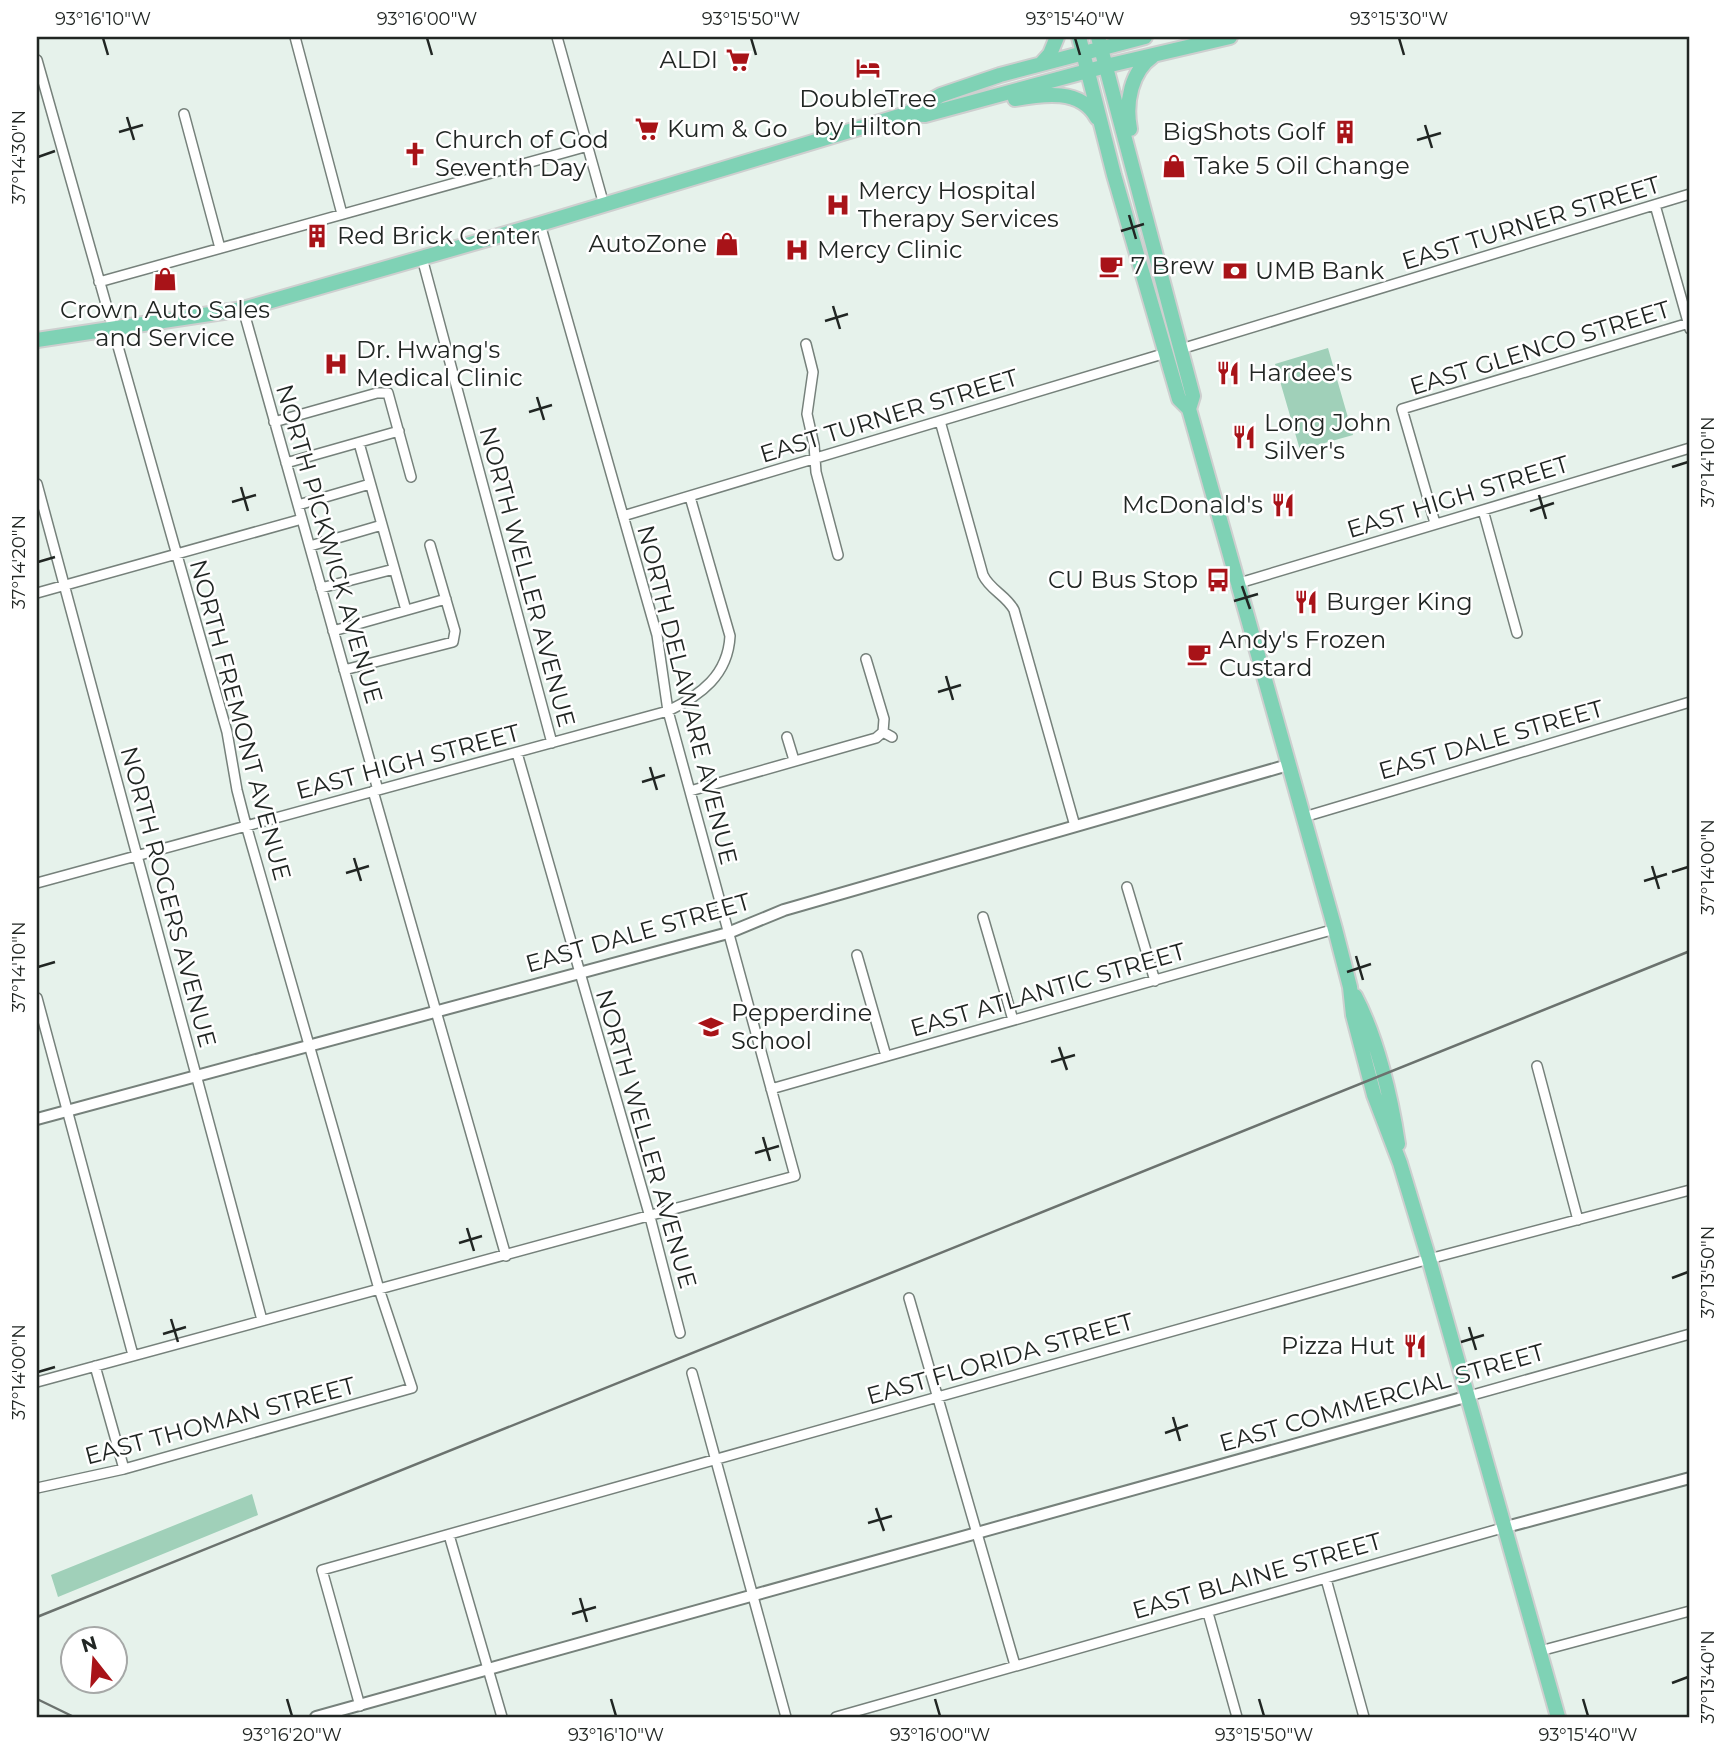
<svg xmlns="http://www.w3.org/2000/svg" width="1727" height="1754" font-family="Montserrat,sans-serif">
  <rect width="100%" height="100%" fill="#e6f2eb"/>
  <path fill="#a0d0b9" d="M1328,348L1353,435L1300,450L1275,364Z
    M252,1494L258,1515L58,1597L51,1575Z"/>
  <g fill="none" stroke-linecap="round" stroke-linejoin="round">
    <g stroke="#76817b" stroke-width="12">
      <path id="minor" d="M295,37L342,214
        M557,37L604,205
        M37,60L227,732L237,790L246,825L379,1289L412,1388L124,1469L37,1488
        M184,114L220,248
        M1655,205L1690,329
        M422,258L552,743
        M99,282L588,146
        M243,309L378,790
        M806,344L813,372L807,414L814,445L816,472L838,555
        M1181,349L1690,194
        M940,421L983,575C990,590 1006,595 1014,610L1075,826
        M274,422L377,393H388L411,477
        M359,443L406,610
        M286,463L399,431
        M37,484L262,1320
        M298,505L370,484
        M1483,510L1517,633
        M623,516L1166,353
        M1435,523L1402,409L1689,323
        M310,546L382,525
        M1236,584L1690,448
        M321,588L394,569
        M37,593L302,519
        M333,631L446,599
        M866,659L884,719L883,732
        M344,670L453,642L455,631L430,545
        M883,732L892,737
        M787,737L794,760
        M517,753L650,1217L680,1333
        M373,791L506,1256
        M690,791L876,738L883,732
        M1304,817L1690,702
        M37,883L668,711C701,695 728,675 730,636L690,497
        M1127,887L1155,981
        M983,917L1013,1020
        M857,955L886,1056
        M37,998L133,1355
        M1537,1066L1578,1220
        M771,1089L1335,929
        M909,1298L1015,1665
        M95,1366L124,1469
        M692,1373L786,1717
        M37,1382L795,1176L668,711L657,635L540,224
        M1469,1396L1690,1334
        M449,1535L502,1717
        M1326,1579L1364,1717
        M1208,1613L1237,1717
        M1540,1651L1690,1611
        M360,1706L322,1570L1429,1259L1690,1190
        M836,1717L1506,1527"/>
    </g>
    <g stroke="#76817b" stroke-width="14">
      <path id="tertiary" d="M37,1119L728,933L784,910L1288,765
        M1506,1527L1690,1478
        M316,1717L1469,1396"/>
    </g>
    <g stroke="#cecfcf" stroke-width="18">
      <path id="primary" d="M1079,37L1114,175L1179,399L1189,409L1335,929L1350,987L1353,1015L1374,1095L1400,1163L1429,1259L1558,1717
        M1098,37L1193,396L1189,409
        M1041,64L1050,54L1057,37
        M1015,99C1043,94 1081,88 1097,118
        M906,114L925,115L1106,66L1230,37
        M1130,129C1125,103 1131,71 1153,56
        M37,340L243,309L540,224L906,114L941,95L1000,75L1145,37
        M1355,996C1377,1038 1391,1097 1398,1144"/>
    </g>
    <use href="#minor" stroke="#fff" stroke-width="9"/>
    <use href="#tertiary" stroke="#fff" stroke-width="10"/>
    <use href="#primary" stroke="#7fd2b5" stroke-width="14"/>
    <path stroke="#6b726e" stroke-width="2.5" d="M37,1617L1690,951
      M37,1699L74,1717"/>
  </g>
  <path fill="none" stroke="#212623" stroke-width="2.5" d="M103,38L108,55M427,38L432,55M751,38L756,55M1075,38L1080,55M1399,38L1404,55M127,117L134,140M1425,125L1432,148M119,132L143,125M1417,140L1441,133M38,157L55,151M1129,215L1136,239M1121,231L1144,224M833,306L840,329M825,321L848,314M537,397L544,420M529,412L552,405M1672,467L1688,462M241,487L248,511M1539,495L1546,519M232,502L256,495M1530,511L1554,503M38,562L55,557M1242,586L1250,609M1234,601L1258,594M946,676L953,700M938,692L961,685M650,767L657,790M642,782L665,775M354,858L361,881M1652,866L1659,889M1672,872L1688,867M346,873L369,866M1644,881L1667,874M1356,956L1363,980M38,967L55,962M1347,972L1371,964M1059,1047L1067,1070M1051,1062L1075,1055M763,1137L770,1161M755,1153L779,1146M467,1228L474,1251M459,1243L482,1236M1672,1278L1688,1272M171,1319L178,1342M1469,1327L1476,1350M163,1334L186,1327M1461,1342L1484,1335M38,1372L55,1367M1173,1417L1180,1441M1165,1433L1188,1425M876,1508L884,1531M868,1523L892,1516M580,1598L587,1622M572,1614L596,1607M1672,1683L1688,1677M287,1699L292,1716M611,1699L616,1716M935,1699L940,1716M1259,1699L1264,1716M1583,1699L1588,1716"/>
  <defs>
    <g id="supermarket-bare" transform="scale(1.89)"><path d="M-6-5.5h2.5l.6 2H6L4.5 2H-2.5L-4.4-4H-6ZM-1.5 3.2a1.3 1.3 0 1 0 .1 0ZM3 3.2a1.3 1.3 0 1 0 .1 0Z" fill="#a81318" stroke="#fff" stroke-width="2.5" paint-order="stroke"/></g>
    <g id="hotel-bare" transform="scale(1.89)"><path d="M-6-4.5h1.5V1H6V5H4.5V3h-9V5H-6ZM-4 0a1.8 1.8 0 1 1 3.6 0ZM.5 0V-2.5h3Q6-2.5 6 0Z" fill="#a81318" stroke="#fff" stroke-width="2.5" paint-order="stroke"/></g>
    <g id="building-bare" transform="scale(1.89)"><path d="M-4-6H4V6H1V3H-1V6H-4ZM-2.5-4.3h1.7v1.8h-1.7ZM.8-4.3h1.7v1.8H.8ZM-2.5-1h1.7V.8h-1.7ZM.8-1h1.7V.8H.8Z" fill="#a81318" stroke="#fff" stroke-width="2.5" paint-order="stroke"/></g>
    <g id="church-bare" transform="scale(1.89)"><path d="M-1.2-6h2.4v3.5h3.3v2.4h-3.3V6h-2.4V-.1h-3.3v-2.4h3.3Z" fill="#a81318" stroke="#fff" stroke-width="2.5" paint-order="stroke"/></g>
    <g id="shop-bare" transform="scale(1.89)"><path d="M-5-2.5h2.3a2.7 3.5 0 0 1 5.4 0H5L5.5 6h-11ZM-1.5-2.5h3a1.5 2.3 0 0 0-3 0Z" fill="#a81318" stroke="#fff" stroke-width="2.5" paint-order="stroke"/></g>
    <g id="hospital-bare" transform="scale(1.89)"><path d="M-5-5h3v3.5h4V-5h3V5h-3V1.5h-4V5h-3Z" fill="#a81318" stroke="#fff" stroke-width="2.5" paint-order="stroke"/></g>
    <g id="cafe-bare" transform="scale(1.89)"><path d="M-5.5-4.5H6V0H3Q3 3.5 0 3.5H-2.5Q-5.5 3.5-5.5 0ZM3-3.2v2h1.7v-2ZM-6 4.5H4V6H-6Z" fill="#a81318" stroke="#fff" stroke-width="2.5" paint-order="stroke"/></g>
    <g id="bank-bare" transform="scale(1.89)"><path d="M-6-4H6V4H-6ZM0-2.3a2.3 2.3 0 1 0 0 4.6a2.3 2.3 0 1 0 0-4.6Z" fill="#a81318" stroke="#fff" stroke-width="2.5" paint-order="stroke"/></g>
    <g id="restaurant-bare" transform="scale(1.89)"><path d="M-5-6h1v4h1v-4h1v4h1v-4h1v5L-1.5 .5V6h-2V.5L-5-1ZM5-6V6H3V1.5H1.5Q1.5-4 5-6Z" fill="#a81318" stroke="#fff" stroke-width="2.5" paint-order="stroke"/></g>
    <g id="bus-bare" transform="scale(1.89)"><path d="M-5-6H5V4H4V6H2V4H-2V6H-4V4H-5ZM-3.5-4V0h7V-4ZM-3.5 1.2v1.5H-2V1.2ZM2 1.2v1.5H3.5V1.2Z" fill="#a81318" stroke="#fff" stroke-width="2.5" paint-order="stroke"/></g>
    <g id="school-bare" transform="scale(1.89)"><path d="M0-5L7-2L0 1L-7-2ZM-4 1L0 2.5L4 1V4Q0 6-4 4Z" fill="#a81318" stroke="#fff" stroke-width="2.5" paint-order="stroke"/></g>
  </defs>
  <g fill-rule="evenodd">
    <use href="#supermarket-bare" x="738" y="60"/>
    <use href="#hotel-bare" x="868" y="68"/>
    <use href="#supermarket-bare" x="647" y="129"/>
    <use href="#building-bare" x="1345" y="132"/>
    <use href="#church-bare" x="415" y="154"/>
    <use href="#shop-bare" x="1174" y="166"/>
    <use href="#hospital-bare" x="838" y="205"/>
    <use href="#building-bare" x="317" y="236"/>
    <use href="#shop-bare" x="727" y="244"/>
    <use href="#hospital-bare" x="797" y="250"/>
    <use href="#cafe-bare" x="1111" y="266"/>
    <use href="#bank-bare" x="1235" y="271"/>
    <use href="#shop-bare" x="165" y="279"/>
    <use href="#hospital-bare" x="336" y="364"/>
    <use href="#restaurant-bare" x="1228" y="373"/>
    <use href="#restaurant-bare" x="1244" y="437"/>
    <use href="#restaurant-bare" x="1283" y="505"/>
    <use href="#bus-bare" x="1218" y="580"/>
    <use href="#restaurant-bare" x="1306" y="602"/>
    <use href="#cafe-bare" x="1199" y="654"/>
    <use href="#school-bare" x="711" y="1027"/>
    <use href="#restaurant-bare" x="1415" y="1346"/>
  </g>
  <g text-anchor="middle" stroke-width="5" stroke-linejoin="round" paint-order="stroke">
    <g font-size="24" fill="#212623" stroke="#fff" text-anchor="start">
      <text x="718" y="68" text-anchor="end">ALDI</text>
      <text x="868" y="107" text-anchor="middle">DoubleTree<tspan x="868" dy="28">by Hilton</tspan></text>
      <text x="667" y="137">Kum &amp; Go</text>
      <text x="1325" y="140" text-anchor="end">BigShots Golf</text>
      <text x="435" y="148">Church of God<tspan x="435" dy="28">Seventh Day</tspan></text>
      <text x="1194" y="174">Take 5 Oil Change</text>
      <text x="858" y="199">Mercy Hospital<tspan x="858" dy="28">Therapy Services</tspan></text>
      <text x="337" y="244">Red Brick Center</text>
      <text x="707" y="252" text-anchor="end">AutoZone</text>
      <text x="817" y="258">Mercy Clinic</text>
      <text x="1131" y="274">7 Brew</text>
      <text x="1255" y="279">UMB Bank</text>
      <text x="165" y="318" text-anchor="middle">Crown Auto Sales<tspan x="165" dy="28">and Service</tspan></text>
      <text x="356" y="358">Dr. Hwang's<tspan x="356" dy="28">Medical Clinic</tspan></text>
      <text x="1248" y="381">Hardee's</text>
      <text x="1264" y="431">Long John<tspan x="1264" dy="28">Silver's</tspan></text>
      <text x="1263" y="513" text-anchor="end">McDonald's</text>
      <text x="1198" y="588" text-anchor="end">CU Bus Stop</text>
      <text x="1326" y="610">Burger King</text>
      <text x="1219" y="648">Andy's Frozen<tspan x="1219" dy="28">Custard</tspan></text>
      <text x="731" y="1021">Pepperdine<tspan x="731" dy="28">School</tspan></text>
      <text x="1395" y="1354" text-anchor="end">Pizza Hut</text>
    </g>
    <g font-size="24" fill="#212623" stroke="#fff">
      <text transform="translate(1531 223) rotate(-17)" y="8">EAST TURNER STREET</text>
      <text transform="translate(1540 348) rotate(-17)" y="8">EAST GLENCO STREET</text>
      <text transform="translate(889 416) rotate(-17)" y="8">EAST TURNER STREET</text>
      <text transform="translate(1458 497) rotate(-17)" y="8">EAST HIGH STREET</text>
      <text transform="translate(329 544) rotate(74)" y="8">NORTH PICKWICK AVENUE</text>
      <text transform="translate(527 577) rotate(75)" y="8">NORTH WELLER AVENUE</text>
      <text transform="translate(687 695) rotate(76)" y="8">NORTH DELAWARE AVENUE</text>
      <text transform="translate(240 720) rotate(75)" y="8">NORTH FREMONT AVENUE</text>
      <text transform="translate(1491 740) rotate(-16)" y="8">EAST DALE STREET</text>
      <text transform="translate(408 762) rotate(-15)" y="8">EAST HIGH STREET</text>
      <text transform="translate(168 897) rotate(75)" y="8">NORTH ROGERS AVENUE</text>
      <text transform="translate(638 933) rotate(-16)" y="8">EAST DALE STREET</text>
      <text transform="translate(1048 990) rotate(-16)" y="8">EAST ATLANTIC STREET</text>
      <text transform="translate(646 1139) rotate(74)" y="8">NORTH WELLER AVENUE</text>
      <text transform="translate(1000 1359) rotate(-16)" y="8">EAST FLORIDA STREET</text>
      <text transform="translate(1382 1398) rotate(-16)" y="8">EAST COMMERCIAL STREET</text>
      <text transform="translate(220 1421) rotate(-15)" y="8">EAST THOMAN STREET</text>
      <text transform="translate(1257 1576) rotate(-16)" y="8">EAST BLAINE STREET</text>
    </g>
  </g>
  <rect width="1727" height="1754" fill="none" stroke="#ffffff" stroke-width="77"/>
  <g transform="translate(94 1660) rotate(343)"><circle r="33" fill="#ffffff" stroke="#a6a8a7" stroke-width="2"/>
  <path d="M0-5L12 26L0 18L-12 26Z" fill="#a81318"/>
  <text y="-10" font-size="19" font-weight="bold" text-anchor="middle" fill="#212623">N</text>
  </g>
  <rect x="38" y="38" width="1650" height="1678" fill="none" stroke="#212623" stroke-width="2.5"/>
  <g font-size="18" text-anchor="middle" fill="#212623">
    <text x="103" y="25">93°16'10"W</text>
    <text x="427" y="25">93°16'00"W</text>
    <text x="751" y="25">93°15'50"W</text>
    <text x="1075" y="25">93°15'40"W</text>
    <text x="1399" y="25">93°15'30"W</text>
    <text transform="translate(19 157) rotate(-90)" y="6">37°14'30"N</text>
    <text transform="translate(1708 462) rotate(-90)" y="6">37°14'10"N</text>
    <text transform="translate(19 562) rotate(-90)" y="6">37°14'20"N</text>
    <text transform="translate(1708 867) rotate(-90)" y="6">37°14'00"N</text>
    <text transform="translate(19 967) rotate(-90)" y="6">37°14'10"N</text>
    <text transform="translate(1708 1272) rotate(-90)" y="6">37°13'50"N</text>
    <text transform="translate(19 1372) rotate(-90)" y="6">37°14'00"N</text>
    <text transform="translate(1708 1677) rotate(-90)" y="6">37°13'40"N</text>
    <text x="292" y="1741">93°16'20"W</text>
    <text x="616" y="1741">93°16'10"W</text>
    <text x="940" y="1741">93°16'00"W</text>
    <text x="1264" y="1741">93°15'50"W</text>
    <text x="1588" y="1741">93°15'40"W</text>
  </g>
</svg>
